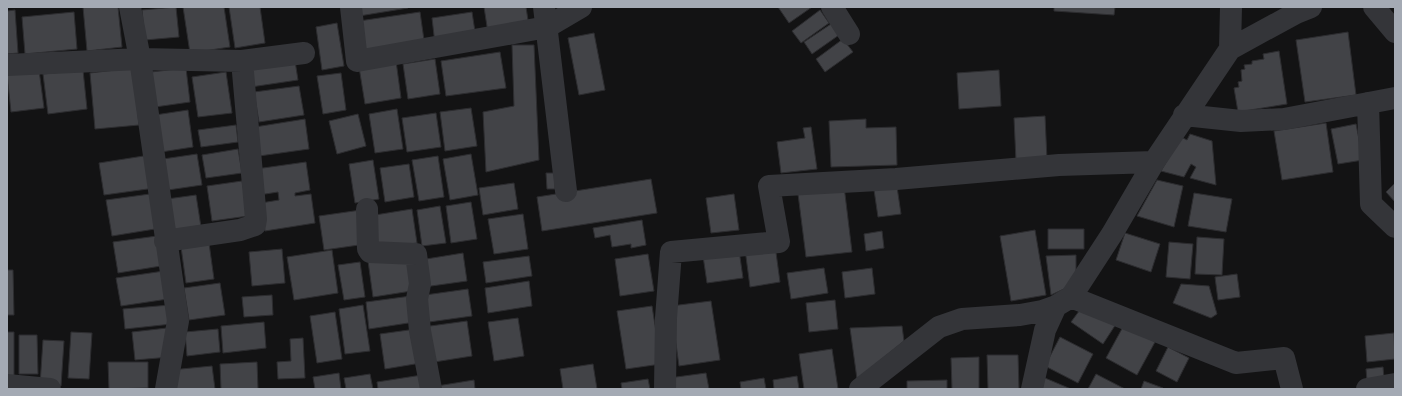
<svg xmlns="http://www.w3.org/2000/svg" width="1402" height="396" font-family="Rubik,sans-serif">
  <rect width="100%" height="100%" fill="#131314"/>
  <path fill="#424347" stroke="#2d2d30" d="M83,7H118L122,47L87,51Z
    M176,7L179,37L145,40L142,10Z
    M183,7H224L230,47L190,53Z
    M229,7H260L265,43L235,48Z
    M357,7H408V8L359,16Z
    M484,7H526L529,27L488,33Z
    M778,7H812L789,23Z
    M1054,7H1115L1114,15L1054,11Z
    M15,10L18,53L7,54V11Z
    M820,10L829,23L801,43L792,31Z
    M74,12L77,49L25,54L22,17Z
    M420,12L425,47L364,56L359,21Z
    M472,12L476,38L435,44L432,18Z
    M337,23L344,66L322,70L316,27Z
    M831,24L839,35L812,54L804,42Z
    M1348,32L1356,95L1305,102L1296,40Z
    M594,33L605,90L579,95L568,38Z
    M843,39L853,52L825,72L816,59Z
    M512,45H534L539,160L486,172L483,112L514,106Z
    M1279,51L1287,104L1238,112L1234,88L1239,87L1238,82L1242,81L1241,70L1245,69L1244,65L1252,64V61L1264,59L1263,54Z
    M500,52L506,88L446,96L441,61Z
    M435,59L440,94L408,99L403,64Z
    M295,61L298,80L251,87L248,68Z
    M396,61L401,98L365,104L359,67Z
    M133,68L139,125L95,129L90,73Z
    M186,68L190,102L155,107L151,72Z
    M39,70L44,108L11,112L7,74Z
    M83,70L87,109L48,114L43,74Z
    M999,70L1001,106L959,109L957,73Z
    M226,72L232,113L198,117L192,77Z
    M341,73L346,110L323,114L317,76Z
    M299,86L304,115L259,122L254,92Z
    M471,108L477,146L445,151L440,112Z
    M397,109L403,149L375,153L369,114Z
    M188,110L193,147L161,152L155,115Z
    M436,113L441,147L407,152L402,118Z
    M358,114L366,146L337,154L329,121Z
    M1045,116L1047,160L1016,161L1014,118Z
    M305,119L309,149L259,156L255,127Z
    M866,119V128L896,127L897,165L831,167L829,121Z
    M1326,123L1333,172L1282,180L1274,131Z
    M1356,124L1363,160L1338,164L1331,129Z
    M236,125L238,142L201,147L198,130Z
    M811,127L817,169L781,173L777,142L805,138L803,128Z
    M1190,134L1212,141L1216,185L1190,178L1196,167L1191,164L1184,177L1161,171L1181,137L1187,140Z
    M238,149L242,173L206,178L202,155Z
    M197,154L202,185L168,190L163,159Z
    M471,154L478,195L450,200L443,159Z
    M150,155L155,188L104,195L99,163Z
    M438,156L444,197L419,201L412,160Z
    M373,160L379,199L355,203L349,164Z
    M306,162L310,190L295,193V196L311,194L315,223L265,231L261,203L279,200L278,192L259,195L256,169Z
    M409,164L414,197L385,202L380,168Z
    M546,173H555V189H547Z
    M651,179L657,213L542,231L537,197Z
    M896,180L901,214L878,217L873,183Z
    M1157,180L1183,186L1174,227L1137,216Z
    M242,181L248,216L212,221L207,186Z
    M514,183L518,209L483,215L479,188Z
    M1395,183V202L1386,192Z
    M844,186L852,252L806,257L798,194Z
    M1194,193L1232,199L1226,232L1188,226Z
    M150,194L155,229L112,236L106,200Z
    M734,194L739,230L711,233L706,198Z
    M196,195L201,227L172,231L167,199Z
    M471,202L477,239L451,243L446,206Z
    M440,206L446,243L422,246L417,210Z
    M412,209L417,243L374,249L369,216Z
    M361,210L366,244L324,250L319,216Z
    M523,214L528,249L494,254L488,219Z
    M642,220L646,245L631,248V244L612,247L610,235L595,238L593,228Z
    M1048,229H1084V249H1048Z
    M1035,230L1046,295L1011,301L1000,236Z
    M882,231L884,248L866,251L864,234Z
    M1125,233L1160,244L1151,272L1116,260Z
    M157,236L161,266L118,273L113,242Z
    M1197,237L1224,239L1222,275L1195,274Z
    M1169,242L1193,244L1190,279L1166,277Z
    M209,243L214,279L186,283L181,247Z
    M775,245L780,282L750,287L745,249Z
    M282,249L285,283L252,286L249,252Z
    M332,250L338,293L294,300L287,257Z
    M739,250L743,278L707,283L703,256Z
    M463,253L467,281L424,287L420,260Z
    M413,254L418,290L373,297L368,261Z
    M648,254L654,291L620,296L615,259Z
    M1076,255V276L1066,288L1051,295L1046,256Z
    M529,256L532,276L486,283L483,262Z
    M360,262L365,297L344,300L338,265Z
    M824,268L828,293L791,299L787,273Z
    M872,268L875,294L845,298L842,272Z
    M7,270H13L14,315H7Z
    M164,271L168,299L121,306L116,278Z
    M1237,274L1240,297L1218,300L1215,277Z
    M529,281L532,306L488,313L485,288Z
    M220,283L225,315L189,320L184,288Z
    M1181,284L1209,286L1217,314L1211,318L1173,303Z
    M468,289L472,316L422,323L418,296Z
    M272,295L273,315L244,317L242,297Z
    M411,296L415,322L369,329L366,302Z
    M835,300L838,329L809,332L806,303Z
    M711,301L720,360L679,366L671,306Z
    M1085,303L1116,324L1103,344L1071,322Z
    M170,305L172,324L125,329L123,309Z
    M363,305L370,351L345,354L339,309Z
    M652,306L661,364L626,369L617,311Z
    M335,312L342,359L317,363L310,316Z
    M518,318L524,356L494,361L488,322Z
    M467,321L472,356L428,363L423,327Z
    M264,322L266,348L223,353L221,326Z
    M1124,325L1155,342L1137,375L1106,358Z
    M902,326L904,341L857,379L850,328Z
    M167,328L170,357L135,360L132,332Z
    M218,329L220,352L187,356L185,332Z
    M416,329L421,363L385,369L380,334Z
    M7,332H14V377H7Z
    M71,332L92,333L89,379L68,378Z
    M1394,333L1395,359L1367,362L1365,336Z
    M19,335H37L38,374H19Z
    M1060,337L1093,354L1078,383L1045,366Z
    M303,338L305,378L278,379L277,362L291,361L290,339Z
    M43,340L64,341L61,386L40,385Z
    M1168,347L1189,358L1177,382L1156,371Z
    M832,349L838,389H804L799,354Z
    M987,355H1018L1019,389H988Z
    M979,357V389H952L951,358Z
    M108,362H148V388L109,389Z
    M257,362L258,389H221L220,364Z
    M593,364L597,389H563L560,369Z
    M212,366L215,389H173L171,370Z
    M1383,367L1384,379L1367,381L1366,369Z
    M339,373L341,389H315L313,377Z
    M706,373L709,389H670L669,378Z
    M370,374L373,389H346L344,378Z
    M1096,374L1125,389H1088Z
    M422,375L424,389H378L377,382Z
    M797,376L799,389H774L773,380Z
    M764,378L766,389H741L740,382Z
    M1045,378L1071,389H1040Z
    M648,379L650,389H622L621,383Z
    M474,380L475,389H437V386Z
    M947,380V389H907V381Z
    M1144,381L1163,388L1162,389H1141Z"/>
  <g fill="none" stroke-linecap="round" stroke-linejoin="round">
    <path stroke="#343539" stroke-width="22" d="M130,7L140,59L178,321L166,389
      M351,7L357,61L547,27L581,7
      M544,7L566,191
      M832,7L849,34
      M1374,7L1395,32
      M1230,49L1231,7
      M7,65L140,59L242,61L304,53
      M1368,103L1371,204L1395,227
      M1184,115L1241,121L1284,119L1395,98
      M367,209L368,249L370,252L416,254L420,284L417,299L420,331L431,389
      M165,241L240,230L255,225L256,219L242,61
      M1071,297L1236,363L1284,358L1292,389
      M7,385L50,389
      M665,389L666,318L671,252L779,242L769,186L896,179L1059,165L1154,162
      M860,389L939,327L962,319L1020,315L1042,311L1056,306L1071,297L1112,234L1154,162L1230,49L1296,13L1311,7
      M1032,389L1045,330L1056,306
      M1367,389L1395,384"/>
  </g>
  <rect width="1402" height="396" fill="none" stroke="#a4aab4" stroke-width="16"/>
</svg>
